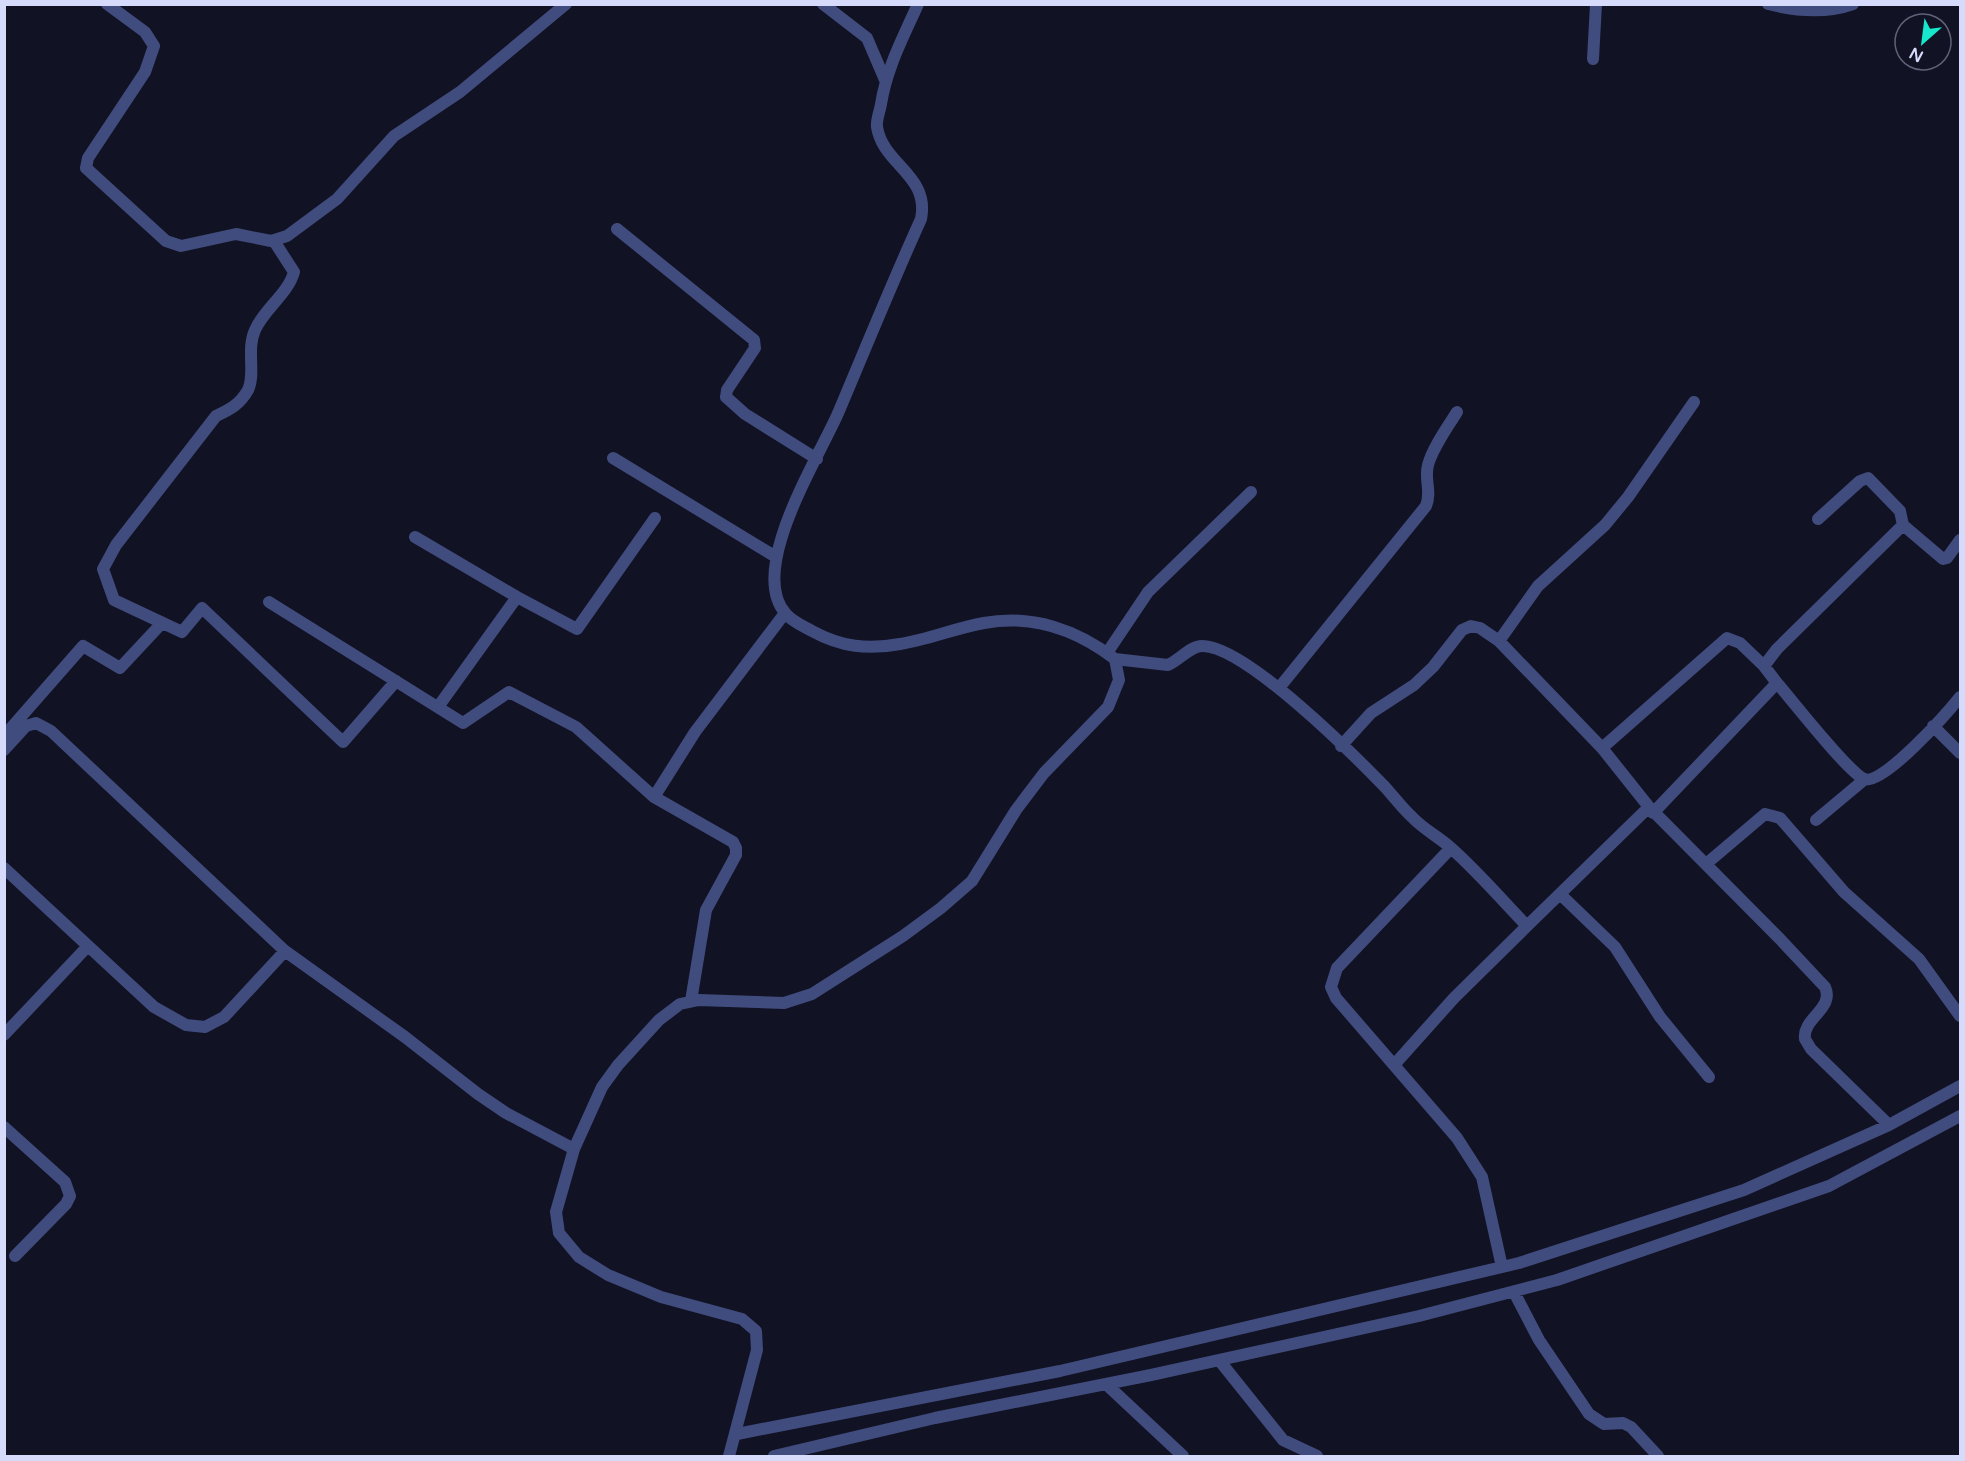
<svg xmlns="http://www.w3.org/2000/svg" width="1965" height="1461" font-family="'Varela Round',sans-serif">
  <rect width="100%" height="100%" fill="#111223"/>
  <g fill="none" stroke-linecap="round" stroke-linejoin="round">
    <path stroke="#414c7e" stroke-width="12" d="M107,4L145,32L154,46L145,72L88,158L86,168L166,241L181,246L236,234L271,241L287,236L337,199L394,136L460,92L566,4
      M823,4L867,38L885,80
      M1768,4C1796,11 1825,14 1853,4
      M1593,59L1596,4
      M617,229L754,340L755,348L727,390L726,397L745,414L817,459
      M274,241L294,272C288,294 264,309 255,330C246,350 256,374 248,390C240,404 231,409 216,416L116,545L103,569L114,600L182,632L202,608L343,742L396,681
      M613,458L776,557
      M1818,519L1860,481L1868,478L1900,511L1903,525
      M415,537L517,597L438,707
      M517,597L577,629L655,518
      M269,602L463,723L509,692L576,727L654,797L733,842L736,848V855L706,910L691,1001
      M1499,641L1538,586L1605,525L1628,497L1694,402
      M1107,653L1148,592L1251,492
      M1115,659L1168,665C1180,660 1191,645 1203,646C1246,647 1353,754 1385,787C1394,797 1402,808 1412,817C1423,829 1439,837 1451,848C1478,872 1502,900 1527,926L1649,807L1780,939L1825,987C1835,1009 1802,1018 1805,1039L1811,1049L1889,1125
      M1777,683C1792,700 1847,771 1864,779C1882,787 1948,712 1960,697
      M1279,688L1426,506C1432,491 1424,480 1428,465C1433,447 1447,428 1457,412
      M1933,726L1960,753
      M4,736L83,646L120,668L162,623
      M1341,746L1371,713L1414,685L1433,667L1462,630L1471,626L1480,628L1499,641L1602,748L1649,807
      M1602,748L1727,638L1740,643L1764,666
      M4,750L26,726L36,723L51,731L285,951L405,1037L478,1094L506,1113L574,1149
      M654,797L695,732L785,613
      M1653,813L1777,683L1764,666L1777,649L1903,525L1943,559L1947,558L1960,540
      M1816,820L1865,779
      M1451,848L1337,968L1331,987L1336,998L1457,1138L1482,1177L1502,1267
      M1706,864L1765,814L1780,818L1844,892L1919,959L1960,1016
      M4,868L154,1007L186,1025L205,1027L224,1017L285,951
      M1560,894L1615,947L1660,1017L1709,1077
      M4,1035L88,946
      M1394,1065L1454,998L1527,926
      M4,1127L65,1182L70,1196L66,1204L15,1256
      M1514,1292L1539,1340L1589,1414L1604,1424L1623,1423L1631,1427L1658,1456
      M1219,1360L1283,1440L1317,1456
      M1106,1384L1183,1456
      M737,1434L1060,1371L1519,1263L1744,1190L1889,1125L1960,1086
      M729,1456L757,1350L756,1331L742,1319L661,1297L608,1275L579,1257L559,1233L556,1212L574,1149L602,1087L618,1065L659,1020L680,1004L699,1000L784,1003L812,994L903,936L941,908L972,881L1016,810L1044,773L1108,707L1119,680L1115,659C1077,630 1032,614 984,623C955,628 928,640 900,644C868,650 841,647 812,631C803,626 793,622 786,614C746,570 820,456 839,411C866,347 892,283 921,219C930,175 883,165 877,127C876,120 880,111 881,104C887,67 903,38 918,4
      M774,1456L935,1418L1151,1375L1419,1316L1557,1280L1829,1186L1960,1116"/>
  </g>
  <rect width="1965" height="1461" fill="none" stroke="#d7dbfb" stroke-width="12"/>
  <g transform="translate(1923 42) rotate(208)"><circle r="28" fill="#111223" stroke="#606279" stroke-width="1.5"/>
  <path d="M0-4.5L10 22L0 15L-10 22Z" fill="#17e7cd"/>
  <text y="-9" font-size="16" font-weight="bold" text-anchor="middle" fill="#d7dbfb">N</text>
  </g>
</svg>
